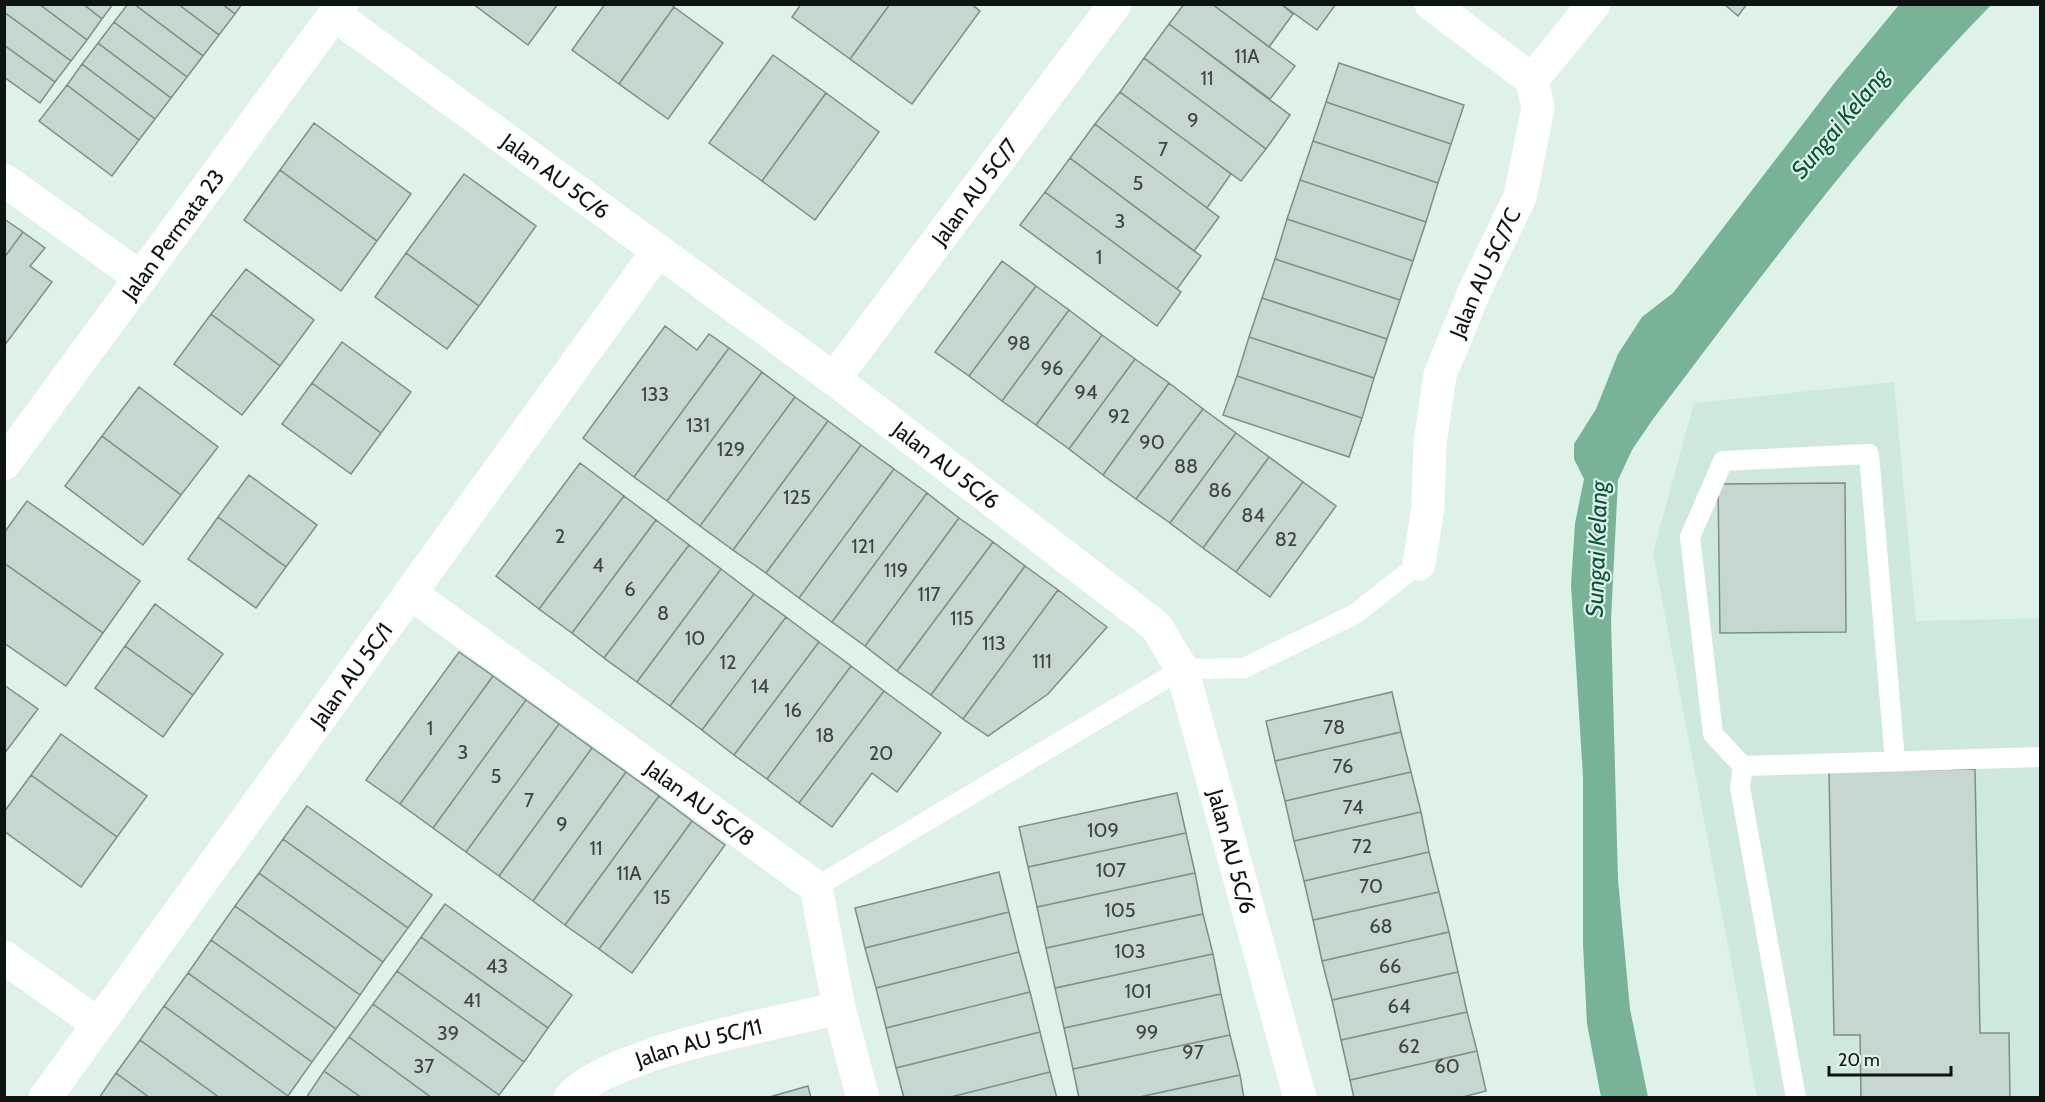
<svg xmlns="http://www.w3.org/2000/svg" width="2045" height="1102" font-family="Cabin,sans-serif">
  <rect width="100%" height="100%" fill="#dff2e8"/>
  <path fill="#cee9db" d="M1894,382L1916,621L2040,618V1097H1757L1653,553L1694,403Z"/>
  <path fill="#78b297" d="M1899,5H1991C1866,133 1761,277 1653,419L1632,450L1618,480L1611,620L1618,880L1630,1009L1648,1097H1601L1587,1024L1583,944V777L1571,585L1575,523L1584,479L1574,459V444L1596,409L1618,354L1642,317L1673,293L1836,81Z"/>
  <path fill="#c5d7ce" stroke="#7d8e85" stroke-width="1.5" d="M4,4H39L87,40L71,61L4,12Z
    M39,4H83L102,19L87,40Z
    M83,4H113L102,19Z
    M128,4H134L203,56L187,77L114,22Z
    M134,4H178L219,35L203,56Z
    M178,4H222L235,14L219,35Z
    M222,4H242L235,14Z
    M473,4H558L528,45Z
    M605,4H670L674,7L619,84L572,50Z
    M801,4H890L850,59L792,17Z
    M890,4H971L980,11L912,104L850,59Z
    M1184,4H1212L1295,66L1270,99L1169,24Z
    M1212,4H1281L1293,14L1269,47Z
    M1281,4H1336L1317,30Z
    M1724,4H1747L1738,16Z
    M674,7L723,43L668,119L619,84Z
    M4,12L71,61L55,82L4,45Z
    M114,22L187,77L171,98L98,43Z
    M1169,24L1290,115L1266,149L1144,58Z
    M98,43L171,98L155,119L82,64Z
    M4,45L55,82L40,103L4,77Z
    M773,55L826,93L762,181L709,143Z
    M1144,58L1266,149L1241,181L1120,92Z
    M1339,63L1464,105L1451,144L1326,102Z
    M82,64L155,119L139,140L67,85Z
    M67,85L139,140L112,176L39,121Z
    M1120,92L1231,174L1207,208L1095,124Z
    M826,93L879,132L815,220L762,181Z
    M1326,102L1451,144L1438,183L1313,141Z
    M314,123L411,194L377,241L280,170Z
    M1095,124L1219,217L1194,251L1070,158Z
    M1313,141L1438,183L1426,222L1300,180Z
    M1070,158L1201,256L1177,289L1045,192Z
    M280,170L377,241L341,291L244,220Z
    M464,174L536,226L479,306L406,253Z
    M1300,180L1426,222L1413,261L1287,219Z
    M1045,192L1181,292L1157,326L1020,225Z
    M4,219L23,232L4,258Z
    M1287,219L1413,261L1400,300L1275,259Z
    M23,232L45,248L30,266L52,282L4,346V258Z
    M406,253L479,306L447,349L375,297Z
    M1275,259L1400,300L1387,339L1262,298Z
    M1002,261L1036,286L969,376L935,352Z
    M246,269L314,320L280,366L211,314Z
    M1036,286L1069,310L1002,401L969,376Z
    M1262,298L1387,339L1374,378L1249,337Z
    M1069,310L1102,335L1036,425L1002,401Z
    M211,314L280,366L242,415L174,364Z
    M665,326L697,350L709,334L729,348L634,477L583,438Z
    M1102,335L1135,359L1069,449L1036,425Z
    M1249,337L1374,378L1362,418L1237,376Z
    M342,342L411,392L381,433L312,383Z
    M729,348L762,372L667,501L634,477Z
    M1135,359L1169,383L1103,475L1069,449Z
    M762,372L795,397L700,526L667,501Z
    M1237,376L1362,418L1349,457L1223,415Z
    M312,383L381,433L351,474L282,424Z
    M1169,383L1203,409L1136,499L1103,475Z
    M139,387L218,447L181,495L102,436Z
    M795,397L828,421L733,550L700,526Z
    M1203,409L1236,433L1170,523L1136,499Z
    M828,421L861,445L766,573L733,550Z
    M1236,433L1269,457L1203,548L1170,523Z
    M102,436L181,495L143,545L65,486Z
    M861,445L894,469L799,598L766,573Z
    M1269,457L1303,482L1236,572L1203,548Z
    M580,463L624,496L539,609L496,576Z
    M894,469L927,493L832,622L799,598Z
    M249,475L317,525L286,567L218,517Z
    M1303,482L1336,506L1270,597L1236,572Z
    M1845,483L1846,632L1720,633L1718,484Z
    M927,493L959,518L865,646L832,622Z
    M624,496L656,520L572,633L539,609Z
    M27,501L140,581L103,633L4,563V533Z
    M218,517L286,567L256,608L188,559Z
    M959,518L993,542L897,671L865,646Z
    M656,520L689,545L604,658L572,633Z
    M993,542L1025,566L931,695L897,671Z
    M689,545L721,569L637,682L604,658Z
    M4,563L103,633L66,686L4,643Z
    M1025,566L1058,590L963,719L931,695Z
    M721,569L754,594L670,706L637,682Z
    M1058,590L1107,627L1048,694L988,736L963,719Z
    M754,594L786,617L702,730L670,706Z
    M155,604L223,654L193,695L125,646Z
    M786,617L819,642L734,755L702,730Z
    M819,642L851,666L767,779L734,755Z
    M125,646L193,695L163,737L95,688Z
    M459,652L493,676L400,804L366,780Z
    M851,666L884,691L799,803L767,779Z
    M493,676L526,700L433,828L400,804Z
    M4,685L38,709L4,754Z
    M884,691L941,733L897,792L872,773L832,827L799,803Z
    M1392,692L1401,732L1275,761L1266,721Z
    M526,700L559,724L466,852L433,828Z
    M559,724L592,748L499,876L466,852Z
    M1401,732L1411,772L1285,801L1275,761Z
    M61,734L147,796L117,837L31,775Z
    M592,748L626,772L533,901L499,876Z
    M1975,769L1980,1033H2009L2010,1098H1861L1860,1035H1834L1829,771Z
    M626,772L659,796L565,925L533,901Z
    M1411,772L1421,812L1294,841L1285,801Z
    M31,775L117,837L81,887L4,831V812Z
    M1177,793L1186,833L1028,867L1019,827Z
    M659,796L692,821L599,949L565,925Z
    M307,806L432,895L408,928L283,839Z
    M1421,812L1429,852L1304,881L1294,841Z
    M692,821L725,845L632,973L599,949Z
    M1186,833L1195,873L1037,907L1028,867Z
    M283,839L408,928L383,962L259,873Z
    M1429,852L1439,892L1313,920L1304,881Z
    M999,872L1009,912L865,948L855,908Z
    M259,873L383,962L360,995L235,906Z
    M1195,873L1203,914L1046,948L1037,907Z
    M1439,892L1449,932L1322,961L1313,920Z
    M445,904L572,995L548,1028L421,937Z
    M235,906L360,995L336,1029L211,940Z
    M1009,912L1019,952L876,988L865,948Z
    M1203,914L1213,954L1055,988L1046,948Z
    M1449,932L1458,972L1332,1000L1322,961Z
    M421,937L548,1028L524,1062L397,971Z
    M211,940L336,1029L312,1062L188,973Z
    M1019,952L1030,992L886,1028L876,988Z
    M1213,954L1221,994L1064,1028L1055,988Z
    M397,971L524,1062L499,1095L373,1004Z
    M1458,972L1467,1012L1341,1040L1332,1000Z
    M188,973L312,1062L288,1096L164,1006Z
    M1030,992L1040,1032L896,1068L886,1028Z
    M1221,994L1230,1035L1073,1069L1064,1028Z
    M373,1004L499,1095L498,1098H432L349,1037Z
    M164,1006L288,1096L286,1098H220L140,1040Z
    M1467,1012L1477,1051L1350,1080L1341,1040Z
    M1040,1032L1050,1072L947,1098H904L896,1068Z
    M1230,1035L1240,1075L1135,1098H1079L1073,1069Z
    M349,1037L432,1098H362L324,1071Z
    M140,1040L220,1098H150L116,1073Z
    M1477,1051L1486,1091L1459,1098H1354L1350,1080Z
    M324,1071L362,1098H306Z
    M1050,1072L1057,1098H947Z
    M116,1073L150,1098H99Z
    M1240,1075L1244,1098H1135Z
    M808,1086L811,1098H766Z"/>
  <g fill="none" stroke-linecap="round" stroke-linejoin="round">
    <path stroke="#fff" stroke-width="20" d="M1895,761L1869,454L1723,461L1690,537L1713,734L1743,766L2040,757
      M1743,766L1740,787L1796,1098
      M816,887L1182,669L1244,668L1355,614L1419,564"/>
    <g stroke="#fff" stroke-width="33">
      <path d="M1431,4L1532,80"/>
      <path id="s1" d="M335,15L834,379L1156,626L1182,669L1300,1098"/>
      <path d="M4,180L141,278"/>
      <path id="s2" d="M834,379L1115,4"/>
      <path id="s3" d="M4,464L342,4"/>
      <path id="s4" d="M1419,564L1428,507L1430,443L1440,375L1475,290L1520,197L1538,108L1532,80L1594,4"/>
      <path id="s5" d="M410,593L816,887L839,1008L863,1098"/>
      <path d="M4,957L98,1024"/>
      <path id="s6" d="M45,1098L657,252"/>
      <path id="s7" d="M570,1098C606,1053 779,1023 839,1008"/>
    </g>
  </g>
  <g text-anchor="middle" stroke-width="4.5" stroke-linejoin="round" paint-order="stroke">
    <g font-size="20" fill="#3c4540">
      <text x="1247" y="63">11A</text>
      <text x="1207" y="85">11</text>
      <text x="1193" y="127">9</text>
      <text x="1163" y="156">7</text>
      <text x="1138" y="190">5</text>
      <text x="1120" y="228">3</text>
      <text x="1099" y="264">1</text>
      <text x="1019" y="350">98</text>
      <text x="1052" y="375">96</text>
      <text x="1086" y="399">94</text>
      <text x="655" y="401">133</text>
      <text x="1119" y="423">92</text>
      <text x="698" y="432">131</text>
      <text x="1152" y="449">90</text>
      <text x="731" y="456">129</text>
      <text x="1186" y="473">88</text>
      <text x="1220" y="497">86</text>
      <text x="797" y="504">125</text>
      <text x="1253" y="522">84</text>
      <text x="560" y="543">2</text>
      <text x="1286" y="546">82</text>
      <text x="863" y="553">121</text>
      <text x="598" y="572">4</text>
      <text x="896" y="577">119</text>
      <text x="630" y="596">6</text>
      <text x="929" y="601">117</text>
      <text x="663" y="620">8</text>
      <text x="962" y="625">115</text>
      <text x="695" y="645">10</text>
      <text x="994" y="650">113</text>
      <text x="1042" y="668">111</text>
      <text x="728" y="669">12</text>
      <text x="760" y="693">14</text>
      <text x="793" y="717">16</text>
      <text x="1334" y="734">78</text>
      <text x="430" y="735">1</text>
      <text x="825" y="742">18</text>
      <text x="463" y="759">3</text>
      <text x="881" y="760">20</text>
      <text x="1343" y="773">76</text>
      <text x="496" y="783">5</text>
      <text x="529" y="807">7</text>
      <text x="1353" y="814">74</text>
      <text x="562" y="831">9</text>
      <text x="1103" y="837">109</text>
      <text x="1362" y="853">72</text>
      <text x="596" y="855">11</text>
      <text x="1111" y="877">107</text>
      <text x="629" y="880">11A</text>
      <text x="1371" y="893">70</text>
      <text x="662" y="904">15</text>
      <text x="1120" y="917">105</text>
      <text x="1381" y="933">68</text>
      <text x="1130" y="958">103</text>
      <text x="497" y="973">43</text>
      <text x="1390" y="973">66</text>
      <text x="1138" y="998">101</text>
      <text x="472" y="1007">41</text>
      <text x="1399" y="1013">64</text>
      <text x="1147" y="1039">99</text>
      <text x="448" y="1040">39</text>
      <text x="1409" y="1053">62</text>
      <text x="1193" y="1059">97</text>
      <text x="424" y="1073">37</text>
      <text x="1447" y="1073">60</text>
    </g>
    <g font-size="22" fill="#0e1411" stroke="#dff2e8">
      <text dy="8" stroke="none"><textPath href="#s1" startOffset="273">Jalan AU 5C/6</textPath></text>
      <text dy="8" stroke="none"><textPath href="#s2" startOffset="234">Jalan AU 5C/7</textPath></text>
      <text dy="8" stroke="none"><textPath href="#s3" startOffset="285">Jalan Permata 23</textPath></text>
      <text dy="8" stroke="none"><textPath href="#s4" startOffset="302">Jalan AU 5C/7C</textPath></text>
      <text dy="8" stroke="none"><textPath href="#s1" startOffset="759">Jalan AU 5C/6</textPath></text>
      <text dy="8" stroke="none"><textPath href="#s6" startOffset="522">Jalan AU 5C/1</textPath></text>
      <text dy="8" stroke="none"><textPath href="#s5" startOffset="358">Jalan AU 5C/8</textPath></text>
      <text dy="8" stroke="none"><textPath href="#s1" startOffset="1263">Jalan AU 5C/6</textPath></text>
      <text dy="8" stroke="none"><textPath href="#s7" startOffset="142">Jalan AU 5C/11</textPath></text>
    </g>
    <g font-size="24" font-style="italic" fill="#06543b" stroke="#dff2e8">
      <text transform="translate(1840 123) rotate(-50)" y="8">Sungai Kelang</text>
      <text transform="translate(1597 549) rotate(-88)" y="8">Sungai Kelang</text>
    </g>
  </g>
  <rect width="2045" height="1102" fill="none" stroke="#0e1411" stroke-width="12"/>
  <path d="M1829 1066v9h122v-9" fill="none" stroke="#0e1411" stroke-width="3"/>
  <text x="1838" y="1066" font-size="18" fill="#0e1411" stroke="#dff2e8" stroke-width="4.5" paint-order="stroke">20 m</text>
</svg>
